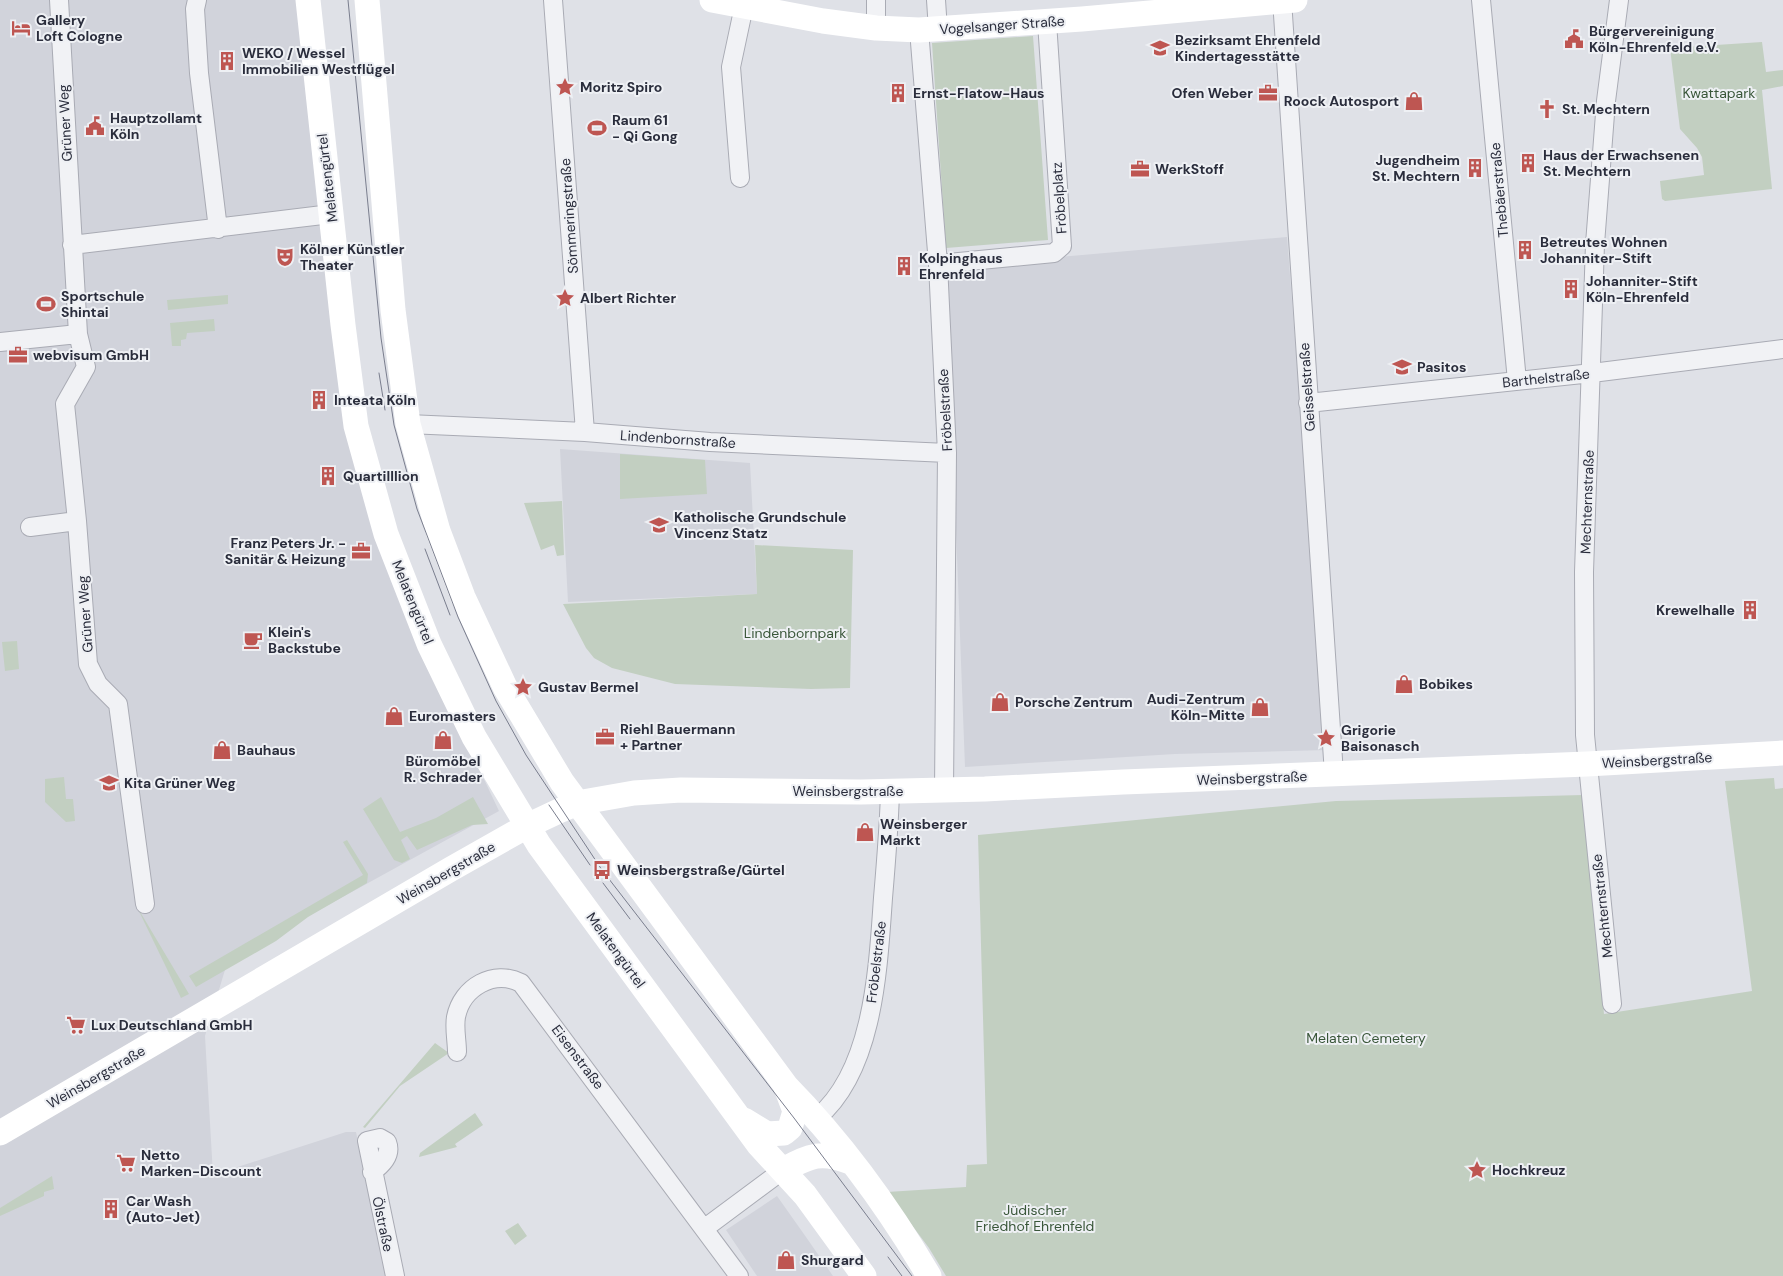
<svg xmlns="http://www.w3.org/2000/svg" width="1783" height="1276" font-family="'DM Sans',sans-serif">
  <rect width="100%" height="100%" fill="#dfe1e7"/>
  <path fill="#d1d3db" d="M0,0H302L346,414L401,604L499,811L228,960L205,1036L213,1175L346,1132H356L386,1276H0Z
    M1287,237L1327,750L1175,754L965,767L946,267Z
    M560,449L750,463L757,594L568,602Z
    M777,1196L806,1237L833,1276H757L726,1230Z"/>
  <path fill="#c2cfc1" d="M1033,36L1048,240L946,248L932,43Z
    M1762,42L1766,72L1783,70V86L1762,90L1772,189L1665,201L1662,199L1660,181L1704,175L1702,157L1697,148L1680,129L1670,48Z
    M228,295V304L168,310L167,300Z
    M214,319L215,331L187,333L186,339L181,340V346H172L170,323Z
    M620,454L705,460L707,494L620,499Z
    M562,501L564,555L557,556L554,545L541,550L524,503Z
    M755,545L853,550L850,688L811,689L675,684L612,668L594,658L586,648L563,604L757,594Z
    M17,641L19,669L5,671L2,642Z
    M64,777L66,799H73L75,821L66,822L45,802V779Z
    M1774,778L1775,789L1783,788V1276H946L929,1248L887,1192L966,1187L967,1165L987,1164L978,835L1336,801L1583,795L1604,1014L1752,991L1725,781Z
    M381,797L400,832L436,818L473,797L488,824L472,825L417,850L407,836L401,840L410,859L402,863L394,860L363,809Z
    M347,840L368,874L367,883L308,917L276,941L196,987L189,976L363,875L343,842Z
    M136,905L189,994L181,998Z
    M435,1043L449,1053L400,1086L365,1128L363,1127Z
    M475,1113L483,1125L455,1144L457,1147L419,1157L420,1153Z
    M52,1176L54,1189L44,1192V1196L0,1216V1208Z
    M518,1223L527,1236L515,1245L505,1231Z"/>
  <g fill="none" stroke-linecap="round" stroke-linejoin="round">
    <g stroke="#a9abb4" stroke-width="20">
      <path id="street" d="M59,0L78,334L86,367L65,404L77,521L88,664L98,684L118,704L145,904
        M197,0L195,9L199,73L218,229
        M553,0L585,432
        M876,0V28
        M936,0L938,30
        M1282,0L1334,774
        M1481,0L1517,381
        M919,30L938,264L947,453L944,790
        M740,178L731,67L744,6
        M72,245L331,214
        M938,264L1054,253L1062,246L1047,22
        M0,342L78,334
        M1308,403L1592,373L1783,349
        M408,424L585,432L710,442L947,453
        M30,527L77,521
        M1612,1004L1585,735L1584,572L1595,244L1606,101L1619,0
        M457,1052C457,1041 454,1028 456,1017C462,987 494,969 521,983L739,1276
        M817,1118C874,1070 878,968 883,898C886,863 889,827 890,792
        M372,1172C382,1165 392,1155 387,1142L380,1138L367,1141L395,1276
        M705,1228L783,1170"/>
    </g>
    <use href="#street" stroke="#f1f2f5" stroke-width="18"/>
    <path stroke="#fff" stroke-width="25" d="M308,0L343,325L356,426L386,534L429,644L474,737L539,845L759,1145L805,1195L864,1276
      M367,0L393,310L408,424L438,531L463,597L505,687L562,782L786,1086C841,1142 889,1208 929,1276
      M712,0L823,21L876,28L919,30L1082,19L1295,0
      M744,1120L767,1134L784,1133L790,1128L795,1111L786,1087
      M0,1133L451,869L527,826L561,810L577,803L634,793L681,790L861,792L985,789L1123,782L1587,764L1783,753
      M783,1170C810,1156 820,1150 850,1162"/>
    <path stroke="#7a7e8e" stroke-width="1" d="M348,0L381,338L394,425L417,509L458,617L496,701L526,755L602,870L794,1118L912,1276
      M379,373L385,410
      M425,549L450,615
      M549,805L590,865
      M603,883L630,919
      M888,1257L902,1276"/>
  </g>
  <defs>
    <g id="hotel-bare" transform="scale(1.5)"><path d="M-6-4.5h1.5V1H6V5H4.5V3h-9V5H-6ZM-4 0a1.8 1.8 0 1 1 3.6 0ZM.5 0V-2.5h3Q6-2.5 6 0Z" fill="#be5652" stroke="#eef0f4" stroke-width="2.5" paint-order="stroke"/></g>
    <g id="civic-bare" transform="scale(1.5)"><path d="M-.6-6.5H3V-4.5H.6V-3L4-1V1h2V6H-6V1h2V-1L-.6-3ZM-1.2 2.5V6h2.4V2.5Z" fill="#be5652" stroke="#eef0f4" stroke-width="2.5" paint-order="stroke"/></g>
    <g id="school-bare" transform="scale(1.5)"><path d="M0-5L7-2L0 1L-7-2ZM-4 1L0 2.5L4 1V4Q0 6-4 4Z" fill="#be5652" stroke="#eef0f4" stroke-width="2.5" paint-order="stroke"/></g>
    <g id="building-bare" transform="scale(1.5)"><path d="M-4-6H4V6H1V3H-1V6H-4ZM-2.5-4.3h1.7v1.8h-1.7ZM.8-4.3h1.7v1.8H.8ZM-2.5-1h1.7V.8h-1.7ZM.8-1h1.7V.8H.8Z" fill="#be5652" stroke="#eef0f4" stroke-width="2.5" paint-order="stroke"/></g>
    <g id="sight-bare" transform="scale(1.5)"><path d="M0-6L1.8-2.2L6-1.7L2.9 1.2L3.7 5.4L0 3.3L-3.7 5.4L-2.9 1.2L-6-1.7L-1.8-2.2Z" fill="#be5652" stroke="#eef0f4" stroke-width="2.5" paint-order="stroke"/></g>
    <g id="office-bare" transform="scale(1.5)"><path d="M-6-3h4V-5.5h4V-3h4V5H-6ZM-1-4.5V-3h2v-1.5ZM-6 0V1H6V0Z" fill="#be5652" stroke="#eef0f4" stroke-width="2.5" paint-order="stroke"/></g>
    <g id="shop-bare" transform="scale(1.5)"><path d="M-5-2.5h2.3a2.7 3.5 0 0 1 5.4 0H5L5.5 6h-11ZM-1.5-2.5h3a1.5 2.3 0 0 0-3 0Z" fill="#be5652" stroke="#eef0f4" stroke-width="2.5" paint-order="stroke"/></g>
    <g id="church-bare" transform="scale(1.5)"><path d="M-1.2-6h2.4v3.5h3.3v2.4h-3.3V6h-2.4V-.1h-3.3v-2.4h3.3Z" fill="#be5652" stroke="#eef0f4" stroke-width="2.5" paint-order="stroke"/></g>
    <g id="stadium-bare" transform="scale(1.5)"><path d="M0-5a6.5 5 0 1 0 0 10a6.5 5 0 1 0 0-10ZM-3.5-1.8h7v3.6h-7Z" fill="#be5652" stroke="#eef0f4" stroke-width="2.5" paint-order="stroke"/></g>
    <g id="theatre-bare" transform="scale(1.5)"><path d="M-5-5.5Q0-4 5-5.5V0Q5 5 0 6Q-5 5-5 0ZM-3.3-2.5H-1v1.5H-3.3ZM1-2.5H3.3v1.5H1ZM-2.8 1Q0 5.5 2.8 1Z" fill="#be5652" stroke="#eef0f4" stroke-width="2.5" paint-order="stroke"/></g>
    <g id="cafe-bare" transform="scale(1.5)"><path d="M-5.5-4.5H6V0H3Q3 3.5 0 3.5H-2.5Q-5.5 3.5-5.5 0ZM3-3.2v2h1.7v-2ZM-6 4.5H4V6H-6Z" fill="#be5652" stroke="#eef0f4" stroke-width="2.5" paint-order="stroke"/></g>
    <g id="bus-bare" transform="scale(1.5)"><path d="M-5-6H5V4H4V6H2V4H-2V6H-4V4H-5ZM-3.5-4V0h7V-4ZM-3.5 1.2v1.5H-2V1.2ZM2 1.2v1.5H3.5V1.2Z" fill="#be5652" stroke="#eef0f4" stroke-width="2.5" paint-order="stroke"/></g>
    <g id="supermarket-bare" transform="scale(1.5)"><path d="M-6-5.5h2.5l.6 2H6L4.5 2H-2.5L-4.4-4H-6ZM-1.5 3.2a1.3 1.3 0 1 0 .1 0ZM3 3.2a1.3 1.3 0 1 0 .1 0Z" fill="#be5652" stroke="#eef0f4" stroke-width="2.5" paint-order="stroke"/></g>
  </defs>
  <g fill-rule="evenodd">
    <use href="#hotel-bare" x="21" y="28"/>
    <use href="#civic-bare" x="1574" y="39"/>
    <use href="#school-bare" x="1160" y="48"/>
    <use href="#building-bare" x="227" y="61"/>
    <use href="#sight-bare" x="565" y="87"/>
    <use href="#building-bare" x="898" y="93"/>
    <use href="#office-bare" x="1268" y="93"/>
    <use href="#shop-bare" x="1414" y="101"/>
    <use href="#church-bare" x="1547" y="109"/>
    <use href="#civic-bare" x="95" y="126"/>
    <use href="#stadium-bare" x="597" y="128"/>
    <use href="#building-bare" x="1528" y="163"/>
    <use href="#building-bare" x="1475" y="168"/>
    <use href="#office-bare" x="1140" y="169"/>
    <use href="#building-bare" x="1525" y="250"/>
    <use href="#theatre-bare" x="285" y="257"/>
    <use href="#building-bare" x="904" y="266"/>
    <use href="#building-bare" x="1571" y="289"/>
    <use href="#sight-bare" x="565" y="298"/>
    <use href="#stadium-bare" x="46" y="304"/>
    <use href="#office-bare" x="18" y="355"/>
    <use href="#school-bare" x="1402" y="367"/>
    <use href="#building-bare" x="319" y="400"/>
    <use href="#building-bare" x="328" y="476"/>
    <use href="#school-bare" x="659" y="525"/>
    <use href="#office-bare" x="361" y="551"/>
    <use href="#building-bare" x="1750" y="610"/>
    <use href="#cafe-bare" x="253" y="640"/>
    <use href="#shop-bare" x="1404" y="684"/>
    <use href="#sight-bare" x="523" y="687"/>
    <use href="#shop-bare" x="1000" y="702"/>
    <use href="#shop-bare" x="1260" y="707"/>
    <use href="#shop-bare" x="394" y="716"/>
    <use href="#office-bare" x="605" y="737"/>
    <use href="#sight-bare" x="1326" y="738"/>
    <use href="#shop-bare" x="443" y="740"/>
    <use href="#shop-bare" x="222" y="750"/>
    <use href="#school-bare" x="109" y="783"/>
    <use href="#shop-bare" x="865" y="832"/>
    <use href="#bus-bare" x="602" y="870"/>
    <use href="#supermarket-bare" x="76" y="1025"/>
    <use href="#supermarket-bare" x="126" y="1163"/>
    <use href="#sight-bare" x="1477" y="1170"/>
    <use href="#building-bare" x="111" y="1209"/>
    <use href="#shop-bare" x="786" y="1260"/>
  </g>
  <g text-anchor="middle" stroke-width="4" stroke-linejoin="round" paint-order="stroke">
    <g font-size="14" font-weight="bold" fill="#2a2d3c" stroke="#eef0f4" text-anchor="start">
      <text x="36" y="25">Gallery<tspan x="36" dy="16">Loft Cologne</tspan></text>
      <text x="1589" y="36">Bürgervereinigung<tspan x="1589" dy="16">Köln-Ehrenfeld e.V.</tspan></text>
      <text x="1175" y="45">Bezirksamt Ehrenfeld<tspan x="1175" dy="16">Kindertagesstätte</tspan></text>
      <text x="242" y="58">WEKO / Wessel<tspan x="242" dy="16">Immobilien Westflügel</tspan></text>
      <text x="580" y="92">Moritz Spiro</text>
      <text x="913" y="98">Ernst-Flatow-Haus</text>
      <text x="1253" y="98" text-anchor="end">Ofen Weber</text>
      <text x="1399" y="106" text-anchor="end">Roock Autosport</text>
      <text x="1562" y="114">St. Mechtern</text>
      <text x="110" y="123">Hauptzollamt<tspan x="110" dy="16">Köln</tspan></text>
      <text x="612" y="125">Raum 61<tspan x="612" dy="16">- Qi Gong</tspan></text>
      <text x="1543" y="160">Haus der Erwachsenen<tspan x="1543" dy="16">St. Mechtern</tspan></text>
      <text x="1460" y="165" text-anchor="end">Jugendheim<tspan x="1460" dy="16">St. Mechtern</tspan></text>
      <text x="1155" y="174">WerkStoff</text>
      <text x="1540" y="247">Betreutes Wohnen<tspan x="1540" dy="16">Johanniter-Stift</tspan></text>
      <text x="300" y="254">Kölner Künstler<tspan x="300" dy="16">Theater</tspan></text>
      <text x="919" y="263">Kolpinghaus<tspan x="919" dy="16">Ehrenfeld</tspan></text>
      <text x="1586" y="286">Johanniter-Stift<tspan x="1586" dy="16">Köln-Ehrenfeld</tspan></text>
      <text x="61" y="301">Sportschule<tspan x="61" dy="16">Shintai</tspan></text>
      <text x="580" y="303">Albert Richter</text>
      <text x="33" y="360">webvisum GmbH</text>
      <text x="1417" y="372">Pasitos</text>
      <text x="334" y="405">Inteata Köln</text>
      <text x="343" y="481">Quartilllion</text>
      <text x="674" y="522">Katholische Grundschule<tspan x="674" dy="16">Vincenz Statz</tspan></text>
      <text x="346" y="548" text-anchor="end">Franz Peters Jr. -<tspan x="346" dy="16">Sanitär &amp; Heizung</tspan></text>
      <text x="1735" y="615" text-anchor="end">Krewelhalle</text>
      <text x="268" y="637">Klein's<tspan x="268" dy="16">Backstube</tspan></text>
      <text x="1419" y="689">Bobikes</text>
      <text x="538" y="692">Gustav Bermel</text>
      <text x="1245" y="704" text-anchor="end">Audi-Zentrum<tspan x="1245" dy="16">Köln-Mitte</tspan></text>
      <text x="1015" y="707">Porsche Zentrum</text>
      <text x="409" y="721">Euromasters</text>
      <text x="620" y="734">Riehl Bauermann<tspan x="620" dy="16">+ Partner</tspan></text>
      <text x="1341" y="735">Grigorie<tspan x="1341" dy="16">Baisonasch</tspan></text>
      <text x="237" y="755">Bauhaus</text>
      <text x="443" y="766" text-anchor="middle">Büromöbel<tspan x="443" dy="16">R. Schrader</tspan></text>
      <text x="124" y="788">Kita Grüner Weg</text>
      <text x="880" y="829">Weinsberger<tspan x="880" dy="16">Markt</tspan></text>
      <text x="617" y="875">Weinsbergstraße/Gürtel</text>
      <text x="91" y="1030">Lux Deutschland GmbH</text>
      <text x="141" y="1160">Netto<tspan x="141" dy="16">Marken-Discount</tspan></text>
      <text x="1492" y="1175">Hochkreuz</text>
      <text x="126" y="1206">Car Wash<tspan x="126" dy="16">(Auto-Jet)</tspan></text>
      <text x="801" y="1265">Shurgard</text>
    </g>
    <g font-size="14" fill="#2a2d3c" stroke="#eef0f4">
      <text transform="translate(1002 25) rotate(-4)" y="5">Vogelsanger Straße</text>
      <text transform="translate(65 123) rotate(-93)" y="5">Grüner Weg</text>
      <text transform="translate(327 178) rotate(-97)" y="5">Melatengürtel</text>
      <text transform="translate(1499 190) rotate(-95)" y="5">Thebäerstraße</text>
      <text transform="translate(1059 198) rotate(-94)" y="5">Fröbelplatz</text>
      <text transform="translate(569 216) rotate(-94)" y="5">Sömmeringstraße</text>
      <text transform="translate(1546 378) rotate(-6)" y="5">Barthelstraße</text>
      <text transform="translate(1307 387) rotate(-94)" y="5">Geisselstraße</text>
      <text transform="translate(945 410) rotate(-93)" y="5">Fröbelstraße</text>
      <text transform="translate(678 439) rotate(4)" y="5">Lindenbornstraße</text>
      <text transform="translate(1587 502) rotate(-88)" y="5">Mechternstraße</text>
      <text transform="translate(413 602) rotate(68)" y="5">Melatengürtel</text>
      <text transform="translate(85 614) rotate(-94)" y="5">Grüner Weg</text>
      <text transform="translate(1657 760) rotate(-3)" y="5">Weinsbergstraße</text>
      <text transform="translate(1252 778) rotate(-2)" y="5">Weinsbergstraße</text>
      <text x="848" y="796">Weinsbergstraße</text>
      <text transform="translate(446 873) rotate(-30)" y="5">Weinsbergstraße</text>
      <text transform="translate(1602 906) rotate(-96)" y="5">Mechternstraße</text>
      <text transform="translate(616 950) rotate(54)" y="5">Melatengürtel</text>
      <text transform="translate(876 962) rotate(-83)" y="5">Fröbelstraße</text>
      <text transform="translate(578 1057) rotate(53)" y="5">Eisenstraße</text>
      <text transform="translate(96 1077) rotate(-30)" y="5">Weinsbergstraße</text>
      <text transform="translate(383 1224) rotate(78)" y="5">Ölstraße</text>
    </g>
    <g font-size="14" fill="#395639" stroke="#eef0f4">
      <text x="1719" y="98">Kwattapark</text>
      <text x="795" y="638">Lindenbornpark</text>
      <text x="1366" y="1043">Melaten Cemetery</text>
      <text x="1035" y="1215">Jüdischer<tspan x="1035" dy="16">Friedhof Ehrenfeld</tspan></text>
    </g>
  </g>
</svg>
